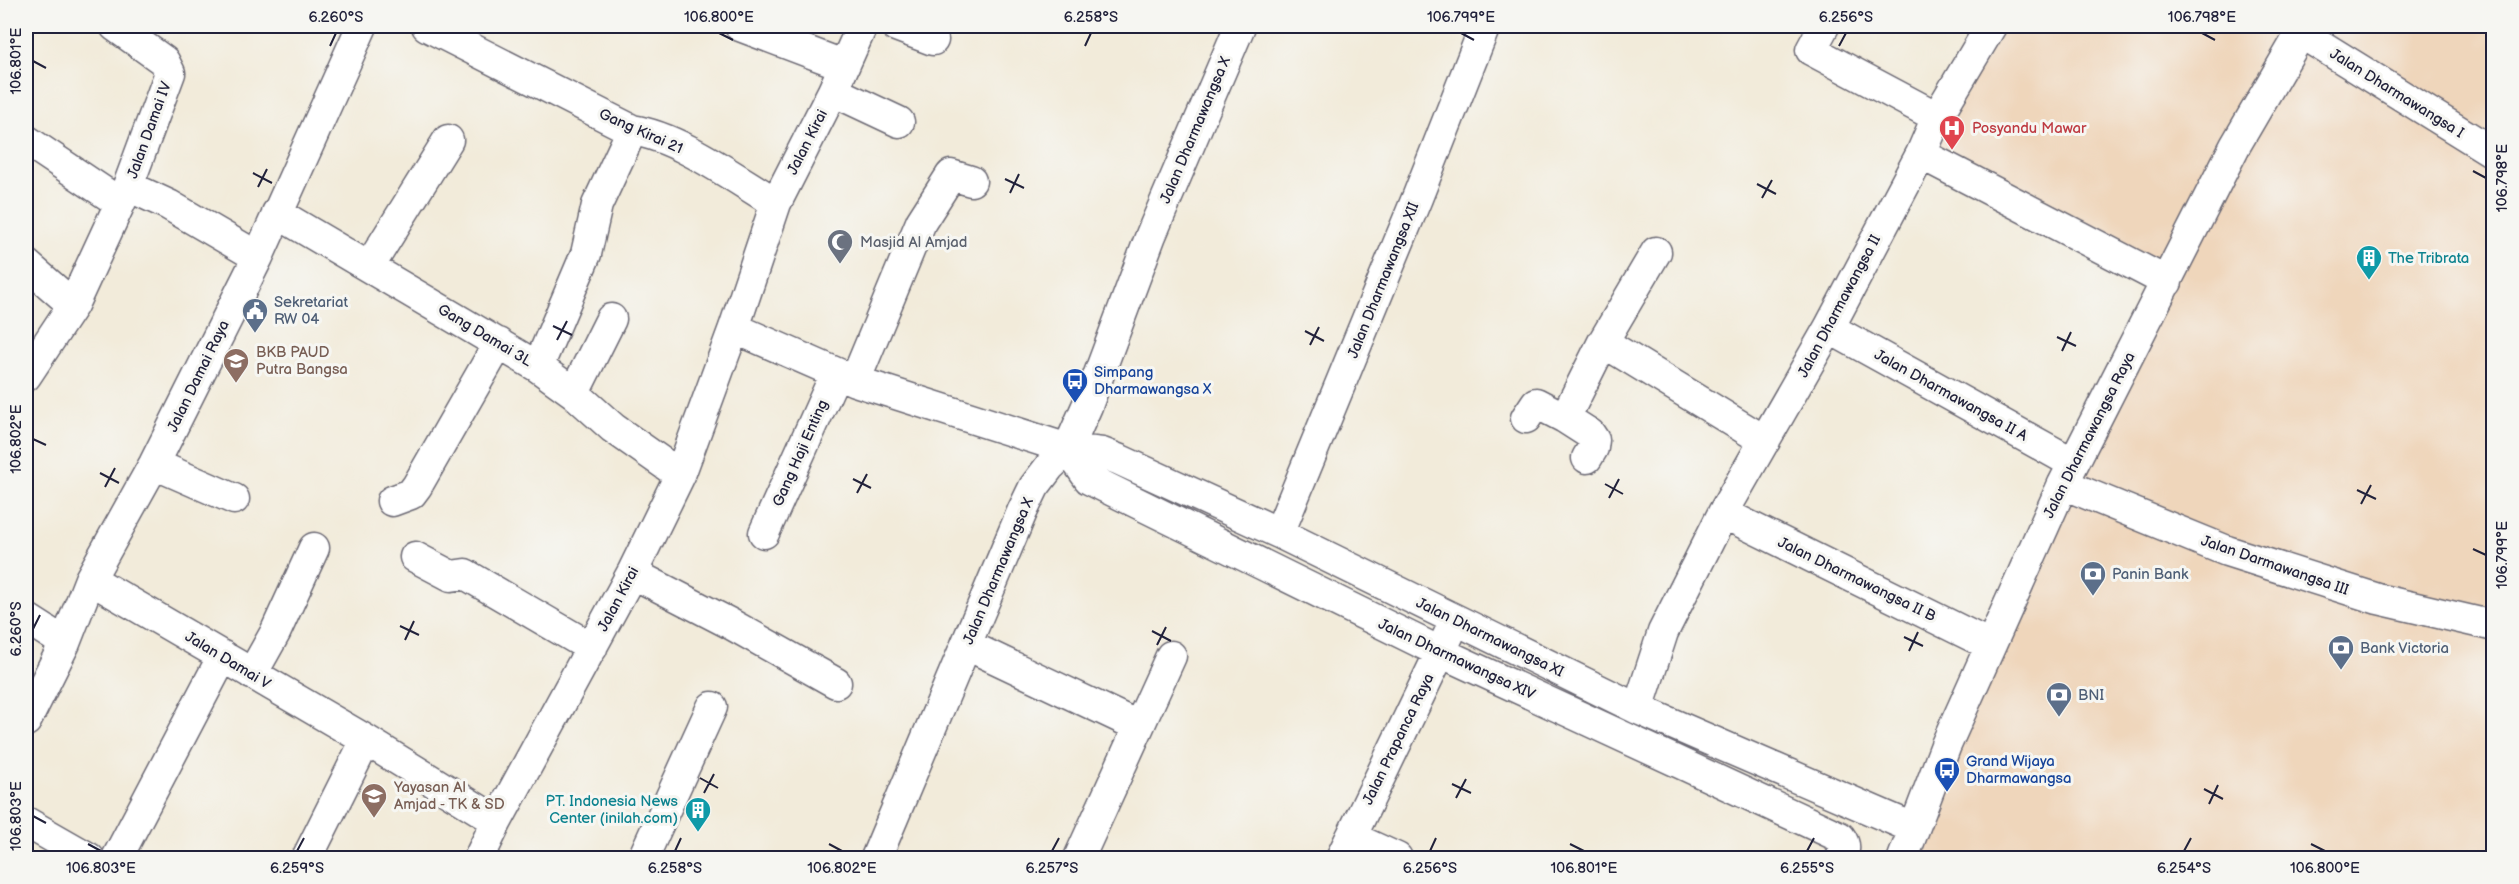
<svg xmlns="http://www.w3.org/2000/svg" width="2519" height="884" font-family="'Balsamiq Sans',sans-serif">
  <rect width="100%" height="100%" fill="#f6f6f2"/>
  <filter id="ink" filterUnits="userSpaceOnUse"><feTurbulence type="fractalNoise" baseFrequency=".0167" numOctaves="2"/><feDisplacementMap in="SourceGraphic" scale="12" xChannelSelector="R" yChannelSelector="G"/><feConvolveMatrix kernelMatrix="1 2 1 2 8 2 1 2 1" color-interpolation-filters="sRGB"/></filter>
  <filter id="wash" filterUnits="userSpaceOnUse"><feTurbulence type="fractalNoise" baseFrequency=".008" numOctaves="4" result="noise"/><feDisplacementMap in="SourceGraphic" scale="24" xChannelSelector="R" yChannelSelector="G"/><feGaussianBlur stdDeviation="1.35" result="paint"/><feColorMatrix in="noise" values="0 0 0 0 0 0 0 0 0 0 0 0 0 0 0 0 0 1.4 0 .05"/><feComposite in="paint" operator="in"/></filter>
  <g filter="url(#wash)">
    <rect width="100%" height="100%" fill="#f2ebda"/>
    <path fill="#efd6bb" d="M2004,26H2493V858H1886L2052,503L2162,280L1930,159Z"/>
  </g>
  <g filter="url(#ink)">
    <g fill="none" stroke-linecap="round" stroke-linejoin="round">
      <g stroke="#6b6873" stroke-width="33">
        <path id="minor" d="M115,26L164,61L170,73L128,186L169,205L258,257
          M427,26L632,130C679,137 734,178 776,203
          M740,26L843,65
          M896,26L933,40
          M1824,26L1811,50L1937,117
          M2301,33L2494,153
          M833,91L899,122
          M26,140L120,203
          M1921,154L2167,282
          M277,213L538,367L574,393L613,428L680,475
          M26,264L73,305
          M369,267L448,140
          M734,328L855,381L1068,449L1102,453L1120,460L1279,533L1638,709L1913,828
          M1829,328L2073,463
          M1603,342L1765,441
          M538,367L586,254L597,205L632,130
          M26,376L73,305L128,186
          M855,381L921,222L951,175L971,181
          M574,393L611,319
          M1526,418L1536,403L1565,418
          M1068,449L1089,479L1109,489L1440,652L1840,837C1846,845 1845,850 1841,858
          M1587,458L1593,448L1594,440L1590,434L1565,418L1603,342L1656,252
          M154,464L234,499
          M2063,484L2227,551L2378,599L2494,626
          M392,501L411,494L417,486L499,343
          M1723,513L1990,645
          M764,533L836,373
          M1279,533L1417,198L1485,26
          M415,557L451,576L465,574L592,648
          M632,573L729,623L836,683
          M90,579L366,740L497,821
          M26,618L65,643
          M967,645L1138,726
          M252,674L275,633L314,548
          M1638,709L1663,632L1723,513L1829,328L1921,154L1937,117L1991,26
          M26,721L65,643L90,579L154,464L258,257L362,26
          M26,822L89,858
          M1351,837L1397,858
          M117,858L223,656
          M307,858L366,740
          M479,858L497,821L632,573L680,475L734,328L776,203L833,91L862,26
          M643,858L712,707
          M876,858L1022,512L1034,487L1050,466L1068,449L1087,406L1151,235L1240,26
          M1079,858L1171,656
          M1341,858L1449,634
          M1903,858L1946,745L2063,484L2235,146L2305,26"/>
      </g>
      <use href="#minor" stroke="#fff" stroke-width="30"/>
    </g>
  </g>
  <path fill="none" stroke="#22223b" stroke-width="2" d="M719,33L733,40M1461,33L1474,40M2202,33L2215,40M330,46L336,33M1085,46L1091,33M1839,46L1846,33M33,61L46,68M2473,171L2486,178M253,173L272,183M1005,179L1024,188M1757,184L1776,194M258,187L267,169M1010,193L1019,174M1762,198L1772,180M553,326L572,335M1305,331L1324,341M2057,337L2076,346M557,340L567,321M1310,345L1319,327M2062,351L2071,332M33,439L46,445M100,473L119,483M853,479L871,488M1605,484L1623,494M105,487L115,468M2357,490L2376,499M857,493L867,474M1609,498L1619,479M2361,504L2371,485M2473,549L2486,555M400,626L419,635M33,629L40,615M1152,631L1171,641M1904,637L1923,646M405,640L414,621M1157,645L1166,627M1909,651L1918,632M700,778L718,788M1452,784L1471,793M2204,789L2223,799M704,793L714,774M1456,798L1466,779M2209,804L2218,785M33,816L46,823M88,844L101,851M829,844L842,851M1570,844L1584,851M2311,844L2325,851M297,851L304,838M675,851L681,838M1052,851L1059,838M1430,851L1436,838M1807,851L1814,838M2184,851L2191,838"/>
  <defs>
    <g id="hospital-pin" transform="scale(1.35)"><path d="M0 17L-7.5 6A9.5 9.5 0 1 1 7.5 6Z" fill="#e0444e" stroke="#f6f6f2"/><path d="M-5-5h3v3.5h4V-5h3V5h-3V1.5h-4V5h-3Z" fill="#fff"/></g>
    <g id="mosque-pin" transform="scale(1.35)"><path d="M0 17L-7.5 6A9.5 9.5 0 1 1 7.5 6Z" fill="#6b7280" stroke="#f6f6f2"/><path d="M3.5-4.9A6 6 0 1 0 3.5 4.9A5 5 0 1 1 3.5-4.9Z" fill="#fff"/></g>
    <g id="building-pin" transform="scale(1.35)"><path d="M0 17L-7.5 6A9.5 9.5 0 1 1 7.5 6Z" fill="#0f9aa8" stroke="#f6f6f2"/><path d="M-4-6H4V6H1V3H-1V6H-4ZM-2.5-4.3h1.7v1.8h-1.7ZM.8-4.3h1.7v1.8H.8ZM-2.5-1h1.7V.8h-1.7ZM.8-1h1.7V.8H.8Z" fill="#fff"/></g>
    <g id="civic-pin" transform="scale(1.35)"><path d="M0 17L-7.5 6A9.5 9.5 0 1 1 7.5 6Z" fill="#5c6f8a" stroke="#f6f6f2"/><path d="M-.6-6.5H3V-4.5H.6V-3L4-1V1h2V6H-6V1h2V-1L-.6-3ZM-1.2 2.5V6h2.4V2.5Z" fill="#fff"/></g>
    <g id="school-pin" transform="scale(1.35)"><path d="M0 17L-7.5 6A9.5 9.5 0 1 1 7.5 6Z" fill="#8d6e63" stroke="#f6f6f2"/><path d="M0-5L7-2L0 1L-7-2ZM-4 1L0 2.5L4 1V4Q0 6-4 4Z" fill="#fff"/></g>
    <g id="bus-pin" transform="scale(1.35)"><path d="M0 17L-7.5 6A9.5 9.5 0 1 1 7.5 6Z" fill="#1a4fb4" stroke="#f6f6f2"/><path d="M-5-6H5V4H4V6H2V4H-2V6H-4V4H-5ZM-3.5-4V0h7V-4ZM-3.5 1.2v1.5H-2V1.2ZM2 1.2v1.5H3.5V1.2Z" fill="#fff"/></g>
    <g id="bank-pin" transform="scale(1.35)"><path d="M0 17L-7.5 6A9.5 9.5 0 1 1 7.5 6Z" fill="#5c6f8a" stroke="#f6f6f2"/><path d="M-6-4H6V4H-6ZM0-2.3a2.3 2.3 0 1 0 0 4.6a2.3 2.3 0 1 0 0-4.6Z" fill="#fff"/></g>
  </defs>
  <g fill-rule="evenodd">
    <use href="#hospital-pin" x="1952" y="128"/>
    <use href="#mosque-pin" x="840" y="242"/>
    <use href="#building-pin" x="2369" y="258"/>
    <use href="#civic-pin" x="255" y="311"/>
    <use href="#school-pin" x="236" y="361"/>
    <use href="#bus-pin" x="1075" y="381"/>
    <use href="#bank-pin" x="2093" y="574"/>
    <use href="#bank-pin" x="2341" y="648"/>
    <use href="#bank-pin" x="2059" y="695"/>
    <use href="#bus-pin" x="1947" y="770"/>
    <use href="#school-pin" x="374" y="796"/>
    <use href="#building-pin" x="698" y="810"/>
  </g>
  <g text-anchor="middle" stroke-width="6" stroke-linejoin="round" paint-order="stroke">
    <g font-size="15" fill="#22223b" stroke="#f6f6f2">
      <text transform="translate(2397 93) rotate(32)" y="5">Jalan Dharmawangsa I</text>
      <text transform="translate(149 130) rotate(-70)" y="5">Jalan Damai IV</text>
      <text transform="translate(1195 130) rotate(-67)" y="5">Jalan Dharmawangsa X</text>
      <text transform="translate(641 131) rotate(24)" y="5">Gang Kirai 21</text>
      <text transform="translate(807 142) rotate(-63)" y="5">Jalan Kirai</text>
      <text transform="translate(1383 280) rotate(-68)" y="5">Jalan Dharmawangsa XII</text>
      <text transform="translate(1839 306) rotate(-62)" y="5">Jalan Dharmawangsa II</text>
      <text transform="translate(485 335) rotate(31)" y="5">Gang Damai 3L</text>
      <text transform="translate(198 376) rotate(-64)" y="5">Jalan Damai Raya</text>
      <text transform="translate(1951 395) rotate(29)" y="5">Jalan Dharmawangsa II A</text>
      <text transform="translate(2089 435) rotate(-63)" y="5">Jalan Dharmawangsa Raya</text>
      <text transform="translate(800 453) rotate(-66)" y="5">Gang Haji Enting</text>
      <text transform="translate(2275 565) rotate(19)" y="5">Jalan Darmawangsa III</text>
      <text transform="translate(998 571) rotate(-67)" y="5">Jalan Dharmawangsa X</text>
      <text transform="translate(1857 579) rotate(26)" y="5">Jalan Dharmawangsa II B</text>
      <text transform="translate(618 599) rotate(-62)" y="5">Jalan Kirai</text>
      <text transform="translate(1490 637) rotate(26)" y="5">Jalan Dharmawangsa XI</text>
      <text transform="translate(1457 659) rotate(25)" y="5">Jalan Dharmawangsa XIV</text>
      <text transform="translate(228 660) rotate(31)" y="5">Jalan Damai V</text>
      <text transform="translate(1398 739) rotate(-64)" y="5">Jalan Prapanca Raya</text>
    </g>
    <g font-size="15" fill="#be3a42" stroke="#f6f6f2" text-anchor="start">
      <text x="1972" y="133">Posyandu Mawar</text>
    </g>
    <g font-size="15" fill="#5b616d" stroke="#f6f6f2" text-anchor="start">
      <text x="860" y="247">Masjid Al Amjad</text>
    </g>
    <g font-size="15" fill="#0d838f" stroke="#f6f6f2" text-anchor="start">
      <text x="2388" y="263">The Tribrata</text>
      <text x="678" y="806" text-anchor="end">PT. Indonesia News<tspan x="678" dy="17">Center (inilah.com)</tspan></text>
    </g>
    <g font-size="15" fill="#4e5e75" stroke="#f6f6f2" text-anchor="start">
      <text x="274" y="307">Sekretariat<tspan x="274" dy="17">RW 04</tspan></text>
      <text x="2112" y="579">Panin Bank</text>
      <text x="2360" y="653">Bank Victoria</text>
      <text x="2078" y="700">BNI</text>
    </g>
    <g font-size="15" fill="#785e54" stroke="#f6f6f2" text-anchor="start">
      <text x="256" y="357">BKB PAUD<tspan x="256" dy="17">Putra Bangsa</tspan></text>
      <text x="394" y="792">Yayasan Al<tspan x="394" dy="17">Amjad - TK &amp; SD</tspan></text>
    </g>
    <g font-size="15" fill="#164399" stroke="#f6f6f2" text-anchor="start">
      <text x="1094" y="377">Simpang<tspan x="1094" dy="17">Dharmawangsa X</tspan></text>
      <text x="1966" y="766">Grand Wijaya<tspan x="1966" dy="17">Dharmawangsa</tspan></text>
    </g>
  </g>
  <rect width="2519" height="884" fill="none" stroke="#f6f6f2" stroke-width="66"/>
  <rect x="33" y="33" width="2453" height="818" fill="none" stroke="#22223b" stroke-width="2"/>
  <g font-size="15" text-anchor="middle" fill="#22223b">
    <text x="336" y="22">6.260°S</text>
    <text x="719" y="22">106.800°E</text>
    <text x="1091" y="22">6.258°S</text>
    <text x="1461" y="22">106.799°E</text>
    <text x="1846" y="22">6.256°S</text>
    <text x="2202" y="22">106.798°E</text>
    <text transform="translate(16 61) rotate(-90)" y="5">106.801°E</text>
    <text transform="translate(2502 178) rotate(-90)" y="5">106.798°E</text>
    <text transform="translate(16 439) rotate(-90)" y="5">106.802°E</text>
    <text transform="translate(2502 555) rotate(-90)" y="5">106.799°E</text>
    <text transform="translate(16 629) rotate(-90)" y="5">6.260°S</text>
    <text transform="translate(16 816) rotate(-90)" y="5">106.803°E</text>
    <text x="101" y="873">106.803°E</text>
    <text x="297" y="873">6.259°S</text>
    <text x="675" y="873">6.258°S</text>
    <text x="842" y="873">106.802°E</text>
    <text x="1052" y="873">6.257°S</text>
    <text x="1430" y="873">6.256°S</text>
    <text x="1584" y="873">106.801°E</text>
    <text x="1807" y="873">6.255°S</text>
    <text x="2184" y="873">6.254°S</text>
    <text x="2325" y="873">106.800°E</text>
  </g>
</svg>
